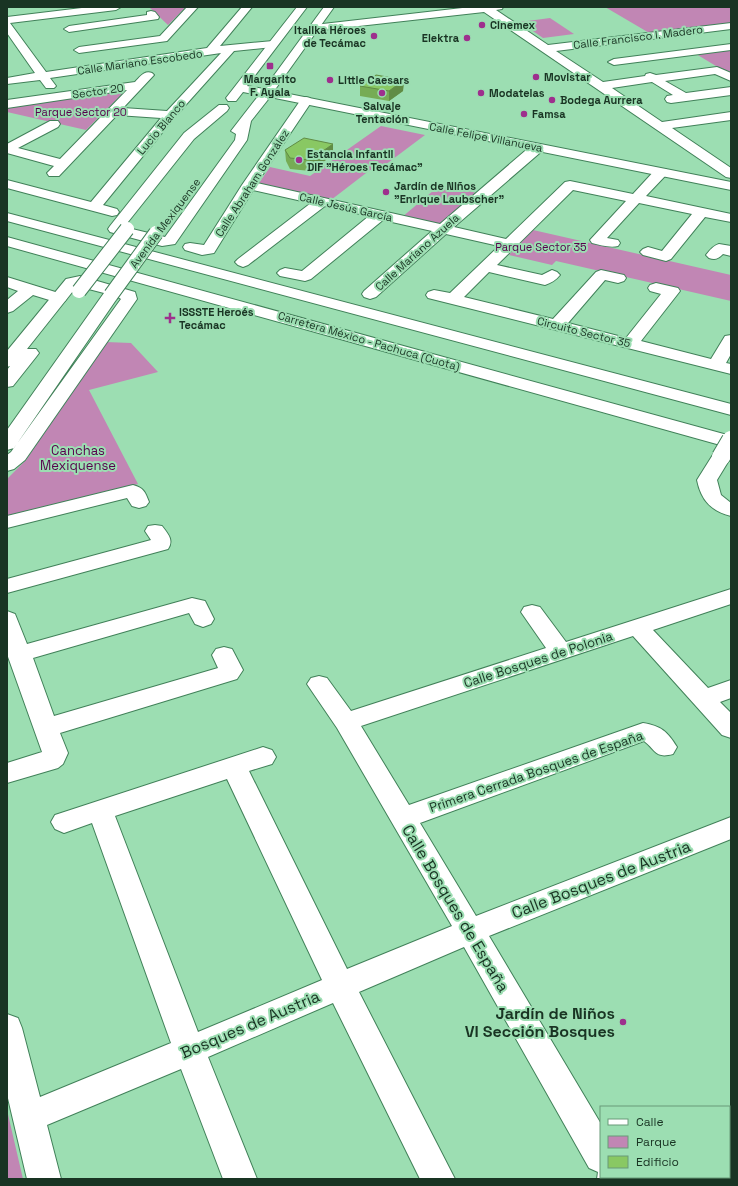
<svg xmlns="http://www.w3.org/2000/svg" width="738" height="1186" font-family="'Space Grotesk',sans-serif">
  <rect width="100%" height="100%" fill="#9cdeb2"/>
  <path fill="#c186b4" d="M149,7H186L168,25Z
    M605,7H731V24L651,34Z
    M550,18L574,34L543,38L520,22Z
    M731,49V75L696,54Z
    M125,90V91L86,130L7,112V107Z
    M381,126L425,135L377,171L370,170L331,200L259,183L270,167L310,176Z
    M440,185L477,193L440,226L401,218Z
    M533,230L731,275V301L556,261L552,265L509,255Z
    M106,342L131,343L158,372L89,390L138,484L7,517V479L26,460Z
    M7,1110L23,1179H7Z"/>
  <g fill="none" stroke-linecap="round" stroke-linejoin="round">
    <g stroke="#418159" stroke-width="2">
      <path id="minor" d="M90,7H121L116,10L10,23L46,72L207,48L242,7H252L220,46L273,41L278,44L273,47L234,51L174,118L103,205L117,209L119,212L117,215L112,216L7,188V180L91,202L161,118L117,115L59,176H49L47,173L54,166L7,153V144L50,121H58L60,124L58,127L18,148L60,159L127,90L7,108V100L135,82C140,77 144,70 152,73L154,75L123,108L167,111L221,53L50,78L56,86L54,88H46L40,80L7,84V78L35,73L7,33V17Z
        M187,7H198L167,41L79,53L74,50L79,47L160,36Z
        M471,7H503L502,9L496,10L548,45L731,23V29L556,51L603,82L645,76L646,74L650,73L656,75L717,67L731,73V81L715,74L665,81L686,93L731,87V95L671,103L667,102L665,99L667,96L673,95L652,82L612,88L662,122L731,112V120L672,128L731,168V178L726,177L484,12L314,31L309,28L314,25Z
        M151,11L155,12L159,17L158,19L69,32L64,29L69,26L147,15V12Z
        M731,44V50L614,65L608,62L614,59Z
        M306,97L310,98L312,101L257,183L440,224L532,145H542L543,148L542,151L454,227L506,239L565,182L570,181L633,194L656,169H666L668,172L666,175L646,196L731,214V222L705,217L671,259L666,261L643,255L640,252L643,249L648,247L662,251L692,214L639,203L607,238L618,240L620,243L618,246C610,248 600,245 592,243L590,240L626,201L573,190L497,265L542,275L552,270L557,272L560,275C556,280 551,283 545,285L489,272L464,297L553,319L596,272L601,270L624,275L626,278L624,281L618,283L605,280L568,323L626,338L661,294L650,291L648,288L650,285L656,283L678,288L680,291L641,341L711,359L725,336L731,335V354L726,363L731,364V374L428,298L426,295L428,292L434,290L450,293L499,246L446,234L376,297L370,299L364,297L362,294L364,291L432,231L383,220L311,279L305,281L280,276L277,273L280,270L285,268L302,271L369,216L325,206L248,265L243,267L238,265L235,262L238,259L311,203L253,190L214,253L202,255L185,250L183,247L185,244L190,243L204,245L242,185L302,98Z
        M719,244L731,246V256L723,254C718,259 715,260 709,258L706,255C710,250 713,246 719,244Z
        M7,277L65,295L67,298L65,301L59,303L33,295L13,311L7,313V300L18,291L7,287Z
        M721,451L728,453L731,457L717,480L721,495L731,503V516C711,511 701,500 697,480L714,453Z
        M133,485C144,488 145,492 149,502L146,506L139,508L132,506L127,498L7,528V516Z
        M155,525L162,526C168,534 174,540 168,549L7,593V579L151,540L145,531L148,526Z
        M731,589V604L653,630L708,688L731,680V698L720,702L731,713V738L722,735L633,636L361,726L409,805L643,723C661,726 667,731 677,747L673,754C655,759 656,750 644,741L420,823L476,916L731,817V839L489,936L601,1124V1177H630L631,1179H597L598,1172L589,1168L464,947L359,992L455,1179H420L333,1003L208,1057L257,1179H223L181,1069L47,1125L61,1179H27L7,1094V1014L18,1018L22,1028L40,1097L171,1043L92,823L64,833L55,829L51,822L55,815L263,747L272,750L276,757L272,764L249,771L347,969L452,926L337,728L307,684L311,678L319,676L327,678L351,711L546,648L521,612L524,607L532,605L540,607L566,642ZM227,779L322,980L198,1032L115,816Z
        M192,598L205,601L214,619L211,624L203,627L195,624L189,613L33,658L54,716L218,668L212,655L216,649L224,647L232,649L243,670L237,679L60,733L68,753L63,764L58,768L7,783V763L42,752L7,654V611L15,614L27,644Z"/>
    </g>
    <g stroke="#418159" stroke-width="2">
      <path id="major" d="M297,7H307L247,86L264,89L324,7H334L274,91L731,182V190L270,97L251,121L247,140L175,244L162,246L110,232L108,229L110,226L184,133L219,105H227L229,108L227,111L194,139L124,227L165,237L235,140L236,134L231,131L259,95L243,92L236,101H228L226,98Z
        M80,276L135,292L137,299L25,460L14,469L7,471V455L11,452L121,299L118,297L14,448L7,450V430L104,293L77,286L27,349H36L39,353L36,357L13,386L7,387V370L10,366L7,367V351L66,279Z"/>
    </g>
    <g stroke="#418159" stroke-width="2">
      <path id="highway" d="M7,213L731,404V415L7,221Z
        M7,237L731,436V448L7,246Z"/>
    </g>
    <use href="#minor" fill="#fff" fill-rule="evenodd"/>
    <use href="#major" fill="#fff" fill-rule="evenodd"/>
    <use href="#highway" fill="#fff" fill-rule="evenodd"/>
    <g stroke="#418159" stroke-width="20" stroke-linecap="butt">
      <path id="minor-bridge" d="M721,457L731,440"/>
    </g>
    <g stroke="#418159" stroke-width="16" stroke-linecap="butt">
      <path id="major-bridge" d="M79,291L127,229
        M111,295L156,233"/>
    </g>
    <use href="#minor-bridge" stroke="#fff" stroke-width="18"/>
    <use href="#major-bridge" stroke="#fff" stroke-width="14"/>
  </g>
  <path fill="#76ac55" d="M404,80L403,91L389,101L360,96V86Z
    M333,144V155L310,171L290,169L286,161L285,150Z"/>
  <path fill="#608c45" d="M404,80L403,91L389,101V91Z
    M333,144V155L310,171V160Z"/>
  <path fill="#89c863" stroke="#608c45" d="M376,75L404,80L389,91L360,86Z
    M304,138L333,144L310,160L290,158L285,150Z"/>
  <g fill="#9e2f8d" stroke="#9cdeb2" stroke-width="1.5">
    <circle cx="482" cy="25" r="4"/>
    <circle cx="374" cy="36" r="4"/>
    <circle cx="467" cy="38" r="4"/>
    <rect x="266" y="62" width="8" height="8" rx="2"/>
    <circle cx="536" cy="77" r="4"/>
    <circle cx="330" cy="80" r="4"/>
    <circle cx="382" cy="93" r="4"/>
    <circle cx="481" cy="93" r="4"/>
    <circle cx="552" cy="100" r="4"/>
    <circle cx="524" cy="114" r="4"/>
    <circle cx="299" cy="160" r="4"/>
    <circle cx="386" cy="192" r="4"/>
    <path d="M168 312h4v4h4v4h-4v4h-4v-4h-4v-4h4z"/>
    <circle cx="623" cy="1022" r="4"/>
  </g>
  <g text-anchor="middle" stroke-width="4" stroke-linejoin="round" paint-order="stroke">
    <g font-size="11" font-weight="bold" fill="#193423" stroke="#9cdeb2" text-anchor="start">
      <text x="490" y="29">Cinemex</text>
      <text x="366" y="34" text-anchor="end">Italika Héroes<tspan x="366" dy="13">de Tecámac</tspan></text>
      <text x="459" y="42" text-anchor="end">Elektra</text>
      <text x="544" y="81">Movistar</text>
      <text x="270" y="83" text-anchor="middle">Margarito<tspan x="270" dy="13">F. Ayala</tspan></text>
      <text x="338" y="84">Little Caesars</text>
      <text x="489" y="97">Modatelas</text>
      <text x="560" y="104">Bodega Aurrera</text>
      <text x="382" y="110" text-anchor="middle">Salvaje<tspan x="382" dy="13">Tentación</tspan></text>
      <text x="532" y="118">Famsa</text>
      <text x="307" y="158">Estancia Infantil<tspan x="307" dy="13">DIF "Héroes Tecámac"</tspan></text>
      <text x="394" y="190">Jardín de Niños<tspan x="394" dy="13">"Enrique Laubscher"</tspan></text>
      <text x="179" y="316">ISSSTE Heroés<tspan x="179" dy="13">Tecámac</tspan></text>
    </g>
    <g font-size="11" fill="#193423" stroke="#9cdeb2">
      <text transform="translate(638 37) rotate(-7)" y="4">Calle Francisco I. Madero</text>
      <text transform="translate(140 62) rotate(-8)" y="4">Calle Mariano Escobedo</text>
      <text transform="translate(98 91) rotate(-8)" y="4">Sector 20</text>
      <text transform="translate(161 127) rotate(-50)" y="4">Lucio Blanco</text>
      <text transform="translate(486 137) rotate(11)" y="4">Calle Felipe Villanueva</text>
      <text transform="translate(252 183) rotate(-57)" y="4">Calle Abraham González</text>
      <text transform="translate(346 207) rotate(13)" y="4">Calle Jesús García</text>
      <text transform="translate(165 223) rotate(-53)" y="4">Avenida Mexiquense</text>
      <text transform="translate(417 252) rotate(-42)" y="4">Calle Mariano Azuela</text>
      <text transform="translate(584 332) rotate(14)" y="4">Circuito Sector 35</text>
      <text transform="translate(369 341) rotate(16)" y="4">Carretera México - Pachuca (Cuota)</text>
    </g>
    <g font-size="11" fill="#57004d" stroke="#9cdeb2">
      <text x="81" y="116">Parque Sector 20</text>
      <text x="541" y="251">Parque Sector 35</text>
    </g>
    <g font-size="13" fill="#57004d" stroke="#9cdeb2">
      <text x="78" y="455">Canchas<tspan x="78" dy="15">Mexiquense</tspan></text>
    </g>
    <g font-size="13" fill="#193423" stroke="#9cdeb2">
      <text transform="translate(538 659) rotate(-18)" y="5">Calle Bosques de Polonia</text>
      <text transform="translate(536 771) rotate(-19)" y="5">Primera Cerrada Bosques de España</text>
    </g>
    <g font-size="16" fill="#193423" stroke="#9cdeb2">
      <text transform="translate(601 879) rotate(-21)" y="6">Calle Bosques de Austria</text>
      <text transform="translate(456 908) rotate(59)" y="6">Calle Bosques de España</text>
      <text transform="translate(250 1024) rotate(-23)" y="6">Bosques de Austria</text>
    </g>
    <g font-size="16" font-weight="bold" fill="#193423" stroke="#9cdeb2" text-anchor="end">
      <text x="615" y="1019">Jardín de Niños<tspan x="615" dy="18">VI Sección Bosques</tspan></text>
    </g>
  </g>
  <rect width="738" height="1186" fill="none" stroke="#193423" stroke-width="16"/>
  <rect x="600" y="1106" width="130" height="72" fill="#9cdeb2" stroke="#689a79"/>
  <rect x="608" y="1119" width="20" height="6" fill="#ffffff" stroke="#689a79"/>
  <text x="636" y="1126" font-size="12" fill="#193423">Calle</text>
  <rect x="608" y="1136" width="20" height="12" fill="#c186b4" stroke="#689a79"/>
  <text x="636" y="1146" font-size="12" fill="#193423">Parque</text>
  <rect x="608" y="1156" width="20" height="12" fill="#89c863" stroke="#689a79"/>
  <text x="636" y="1166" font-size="12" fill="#193423">Edificio</text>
</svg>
